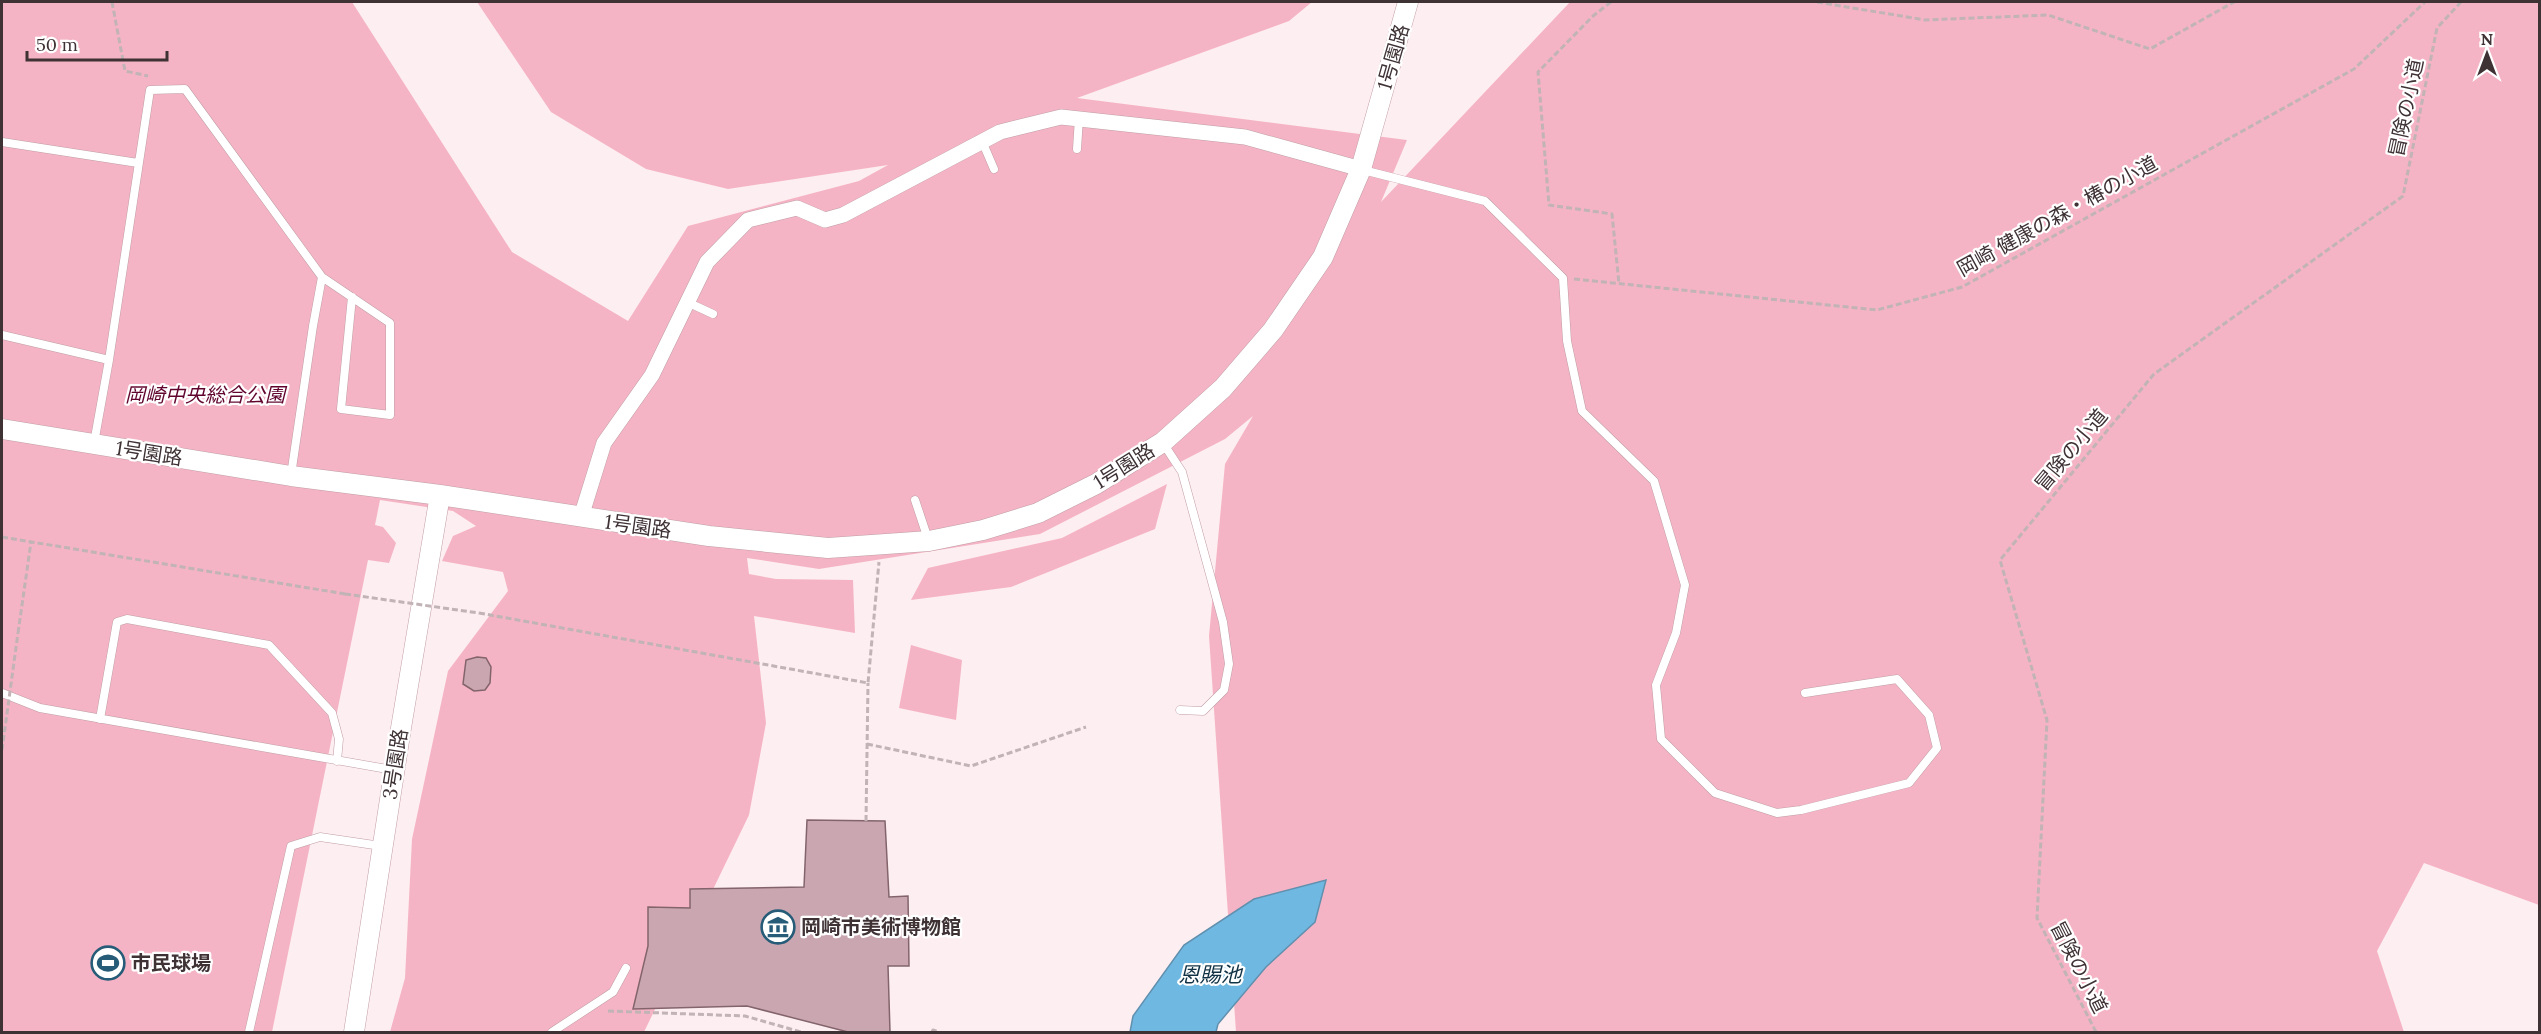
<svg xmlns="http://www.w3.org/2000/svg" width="2541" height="1034" font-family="Lora,'Noto Sans JP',serif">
  <rect width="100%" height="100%" fill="#fdeef1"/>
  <path fill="#f5b4c5" d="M2,2H352L512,252L628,321L688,226L859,181L888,165L728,189L646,169L551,112L477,2H1312L1289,21L1077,98L1407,140L1381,202L1570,2H2539V905L2424,863L2377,951L2404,1032H1236L1209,636L1225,464L1253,416L1225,439L1040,534L819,569L747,558L749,574L776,579L853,580L855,633L754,616L766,723L749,815L644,1032H390L405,978L412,839L448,671L508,591L503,572L442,561L453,536L476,526L453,511L380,500L375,525L383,527L396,543L389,563L368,560L272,1032H2Z
    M1167,484L1155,529L1011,587L911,600L928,568L1062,538Z
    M911,645L962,660L956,720L899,708Z"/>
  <path fill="#6fb8e2" stroke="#6190ae" stroke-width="1.5" d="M1326,880L1315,922L1266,967L1218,1024L1216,1032H1130L1133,1016L1184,945L1254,899Z"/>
  <path fill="#caa7b0" stroke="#83646c" stroke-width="1.5" d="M477,657L486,658L491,667L490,683L485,690L474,691L463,684L466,660Z
    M807,820L885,821L889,897L908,896L909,966H888L890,1032H848L747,1006L633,1009L648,946V907L690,908V889L804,887Z"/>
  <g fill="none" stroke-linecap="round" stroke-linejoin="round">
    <g stroke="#c09ea6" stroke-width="9">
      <path id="service" d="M982,141L994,169
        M2,142L138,163
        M1077,149L1079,118
        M1363,170L1485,201L1563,278L1567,341L1582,411L1654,481L1685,585L1676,633L1656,685L1661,739L1715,793L1777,813L1801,810L1909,783L1937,748L1929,715L1897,679L1805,693
        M322,277L390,323V415L341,409L352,297
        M687,302L713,314
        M2,335L109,360
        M94,443L109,360L150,90L185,89L322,277L313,326L291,475
        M1163,443L1182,472L1223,622L1229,664L1224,690L1203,711L1180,710
        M915,500L928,539
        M2,693L40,708L393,770
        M100,719L117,622L127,619L269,645L332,713L339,739L337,761
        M249,1032L291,846L320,837L381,846
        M552,1032L613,992L626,968"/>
    </g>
    <g stroke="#c09ea6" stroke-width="16">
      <path id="minor" d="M581,517L604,443L652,375L707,262L748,220L797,208L825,220L843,215L1000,132L1061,117L1245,137L1361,169"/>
    </g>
    <g stroke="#c09ea6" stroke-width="21">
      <path id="tertiary" d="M2,429L291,476L440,495L709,536L828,548L929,541L983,530L1038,513L1096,484L1163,442L1223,388L1273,330L1323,257L1361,169L1408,2
        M354,1032L401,728L440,495"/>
    </g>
    <path stroke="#c1b3b6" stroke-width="3" stroke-dasharray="6 3" stroke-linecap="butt" d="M112,2L125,71L148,76
      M1611,2L1593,16L1538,72L1549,205L1612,214L1619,284
      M1817,2L1925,20L2048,15L2150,49L2234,2
      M1574,279L1877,310L1962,287L2354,69L2425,2
      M2,537L345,594
      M479,613L868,683L879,562
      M18,633L31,542
      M867,744L971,766L1086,727
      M866,821L868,683
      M608,1011L745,1016L801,1032
      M932,1032L933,1030L939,1032
      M2096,1032L2037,918L2047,720L2000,560L2154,374L2403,196L2437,28L2461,2"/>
    <use href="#service" stroke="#fff" stroke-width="8"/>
    <use href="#minor" stroke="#fff" stroke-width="15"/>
    <use href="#tertiary" stroke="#fff" stroke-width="20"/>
    <path stroke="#c1b3b6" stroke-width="3" stroke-dasharray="6 3" stroke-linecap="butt" d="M345,594L479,613
      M2,750L18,633"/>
  </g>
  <defs>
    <g id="museum-ring" transform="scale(1.725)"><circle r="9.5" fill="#fff" stroke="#275c78" stroke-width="1.5"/><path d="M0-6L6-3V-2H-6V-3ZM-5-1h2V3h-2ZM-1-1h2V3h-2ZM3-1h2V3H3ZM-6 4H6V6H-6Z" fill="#275c78"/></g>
    <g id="stadium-ring" transform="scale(1.725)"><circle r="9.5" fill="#fff" stroke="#275c78" stroke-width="1.5"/><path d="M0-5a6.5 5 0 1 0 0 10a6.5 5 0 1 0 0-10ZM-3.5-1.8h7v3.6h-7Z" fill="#275c78"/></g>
  </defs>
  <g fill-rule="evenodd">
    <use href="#museum-ring" x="778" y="927"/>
    <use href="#stadium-ring" x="108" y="963"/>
  </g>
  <g text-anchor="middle" stroke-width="4.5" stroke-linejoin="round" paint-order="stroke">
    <g font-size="20" fill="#3f3235" stroke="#fff">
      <text transform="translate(1393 57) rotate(-74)" y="7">1号園路</text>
      <text transform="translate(2406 108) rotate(-78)" y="7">冒険の小道</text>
      <text transform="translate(2057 216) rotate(-29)" y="7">岡崎 健康の森・椿の小道</text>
      <text transform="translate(2071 450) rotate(-50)" y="7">冒険の小道</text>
      <text transform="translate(149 453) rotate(9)" y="7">1号園路</text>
      <text transform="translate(1124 466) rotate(-32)" y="7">1号園路</text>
      <text transform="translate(638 526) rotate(8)" y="7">1号園路</text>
      <text transform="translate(395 764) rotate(-81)" y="7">3号園路</text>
      <text transform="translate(2079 967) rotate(63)" y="7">冒険の小道</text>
    </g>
    <g font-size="20" font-style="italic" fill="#61052f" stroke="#fff">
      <text x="205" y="402">岡崎中央総合公園</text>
    </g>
    <g font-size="20" font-weight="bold" fill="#3f3235" stroke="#fff" text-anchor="start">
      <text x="801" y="934">岡崎市美術博物館</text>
      <text x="131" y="970">市民球場</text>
    </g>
    <g font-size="21" font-style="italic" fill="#113244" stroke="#fff">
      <text x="1210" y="982">恩賜池</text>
    </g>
  </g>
  <rect width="2541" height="1034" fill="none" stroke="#3f3235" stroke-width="6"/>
  <g transform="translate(2487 54)" stroke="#ffffff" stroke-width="4.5" paint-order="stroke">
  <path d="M0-4.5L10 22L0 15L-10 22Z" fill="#3f3235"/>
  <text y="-9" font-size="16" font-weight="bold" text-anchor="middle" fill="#3f3235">N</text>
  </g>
  <path d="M27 51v9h140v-9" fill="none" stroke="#3f3235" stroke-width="3"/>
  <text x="36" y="51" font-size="18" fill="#3f3235" stroke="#ffffff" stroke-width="4.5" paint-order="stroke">50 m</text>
</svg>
